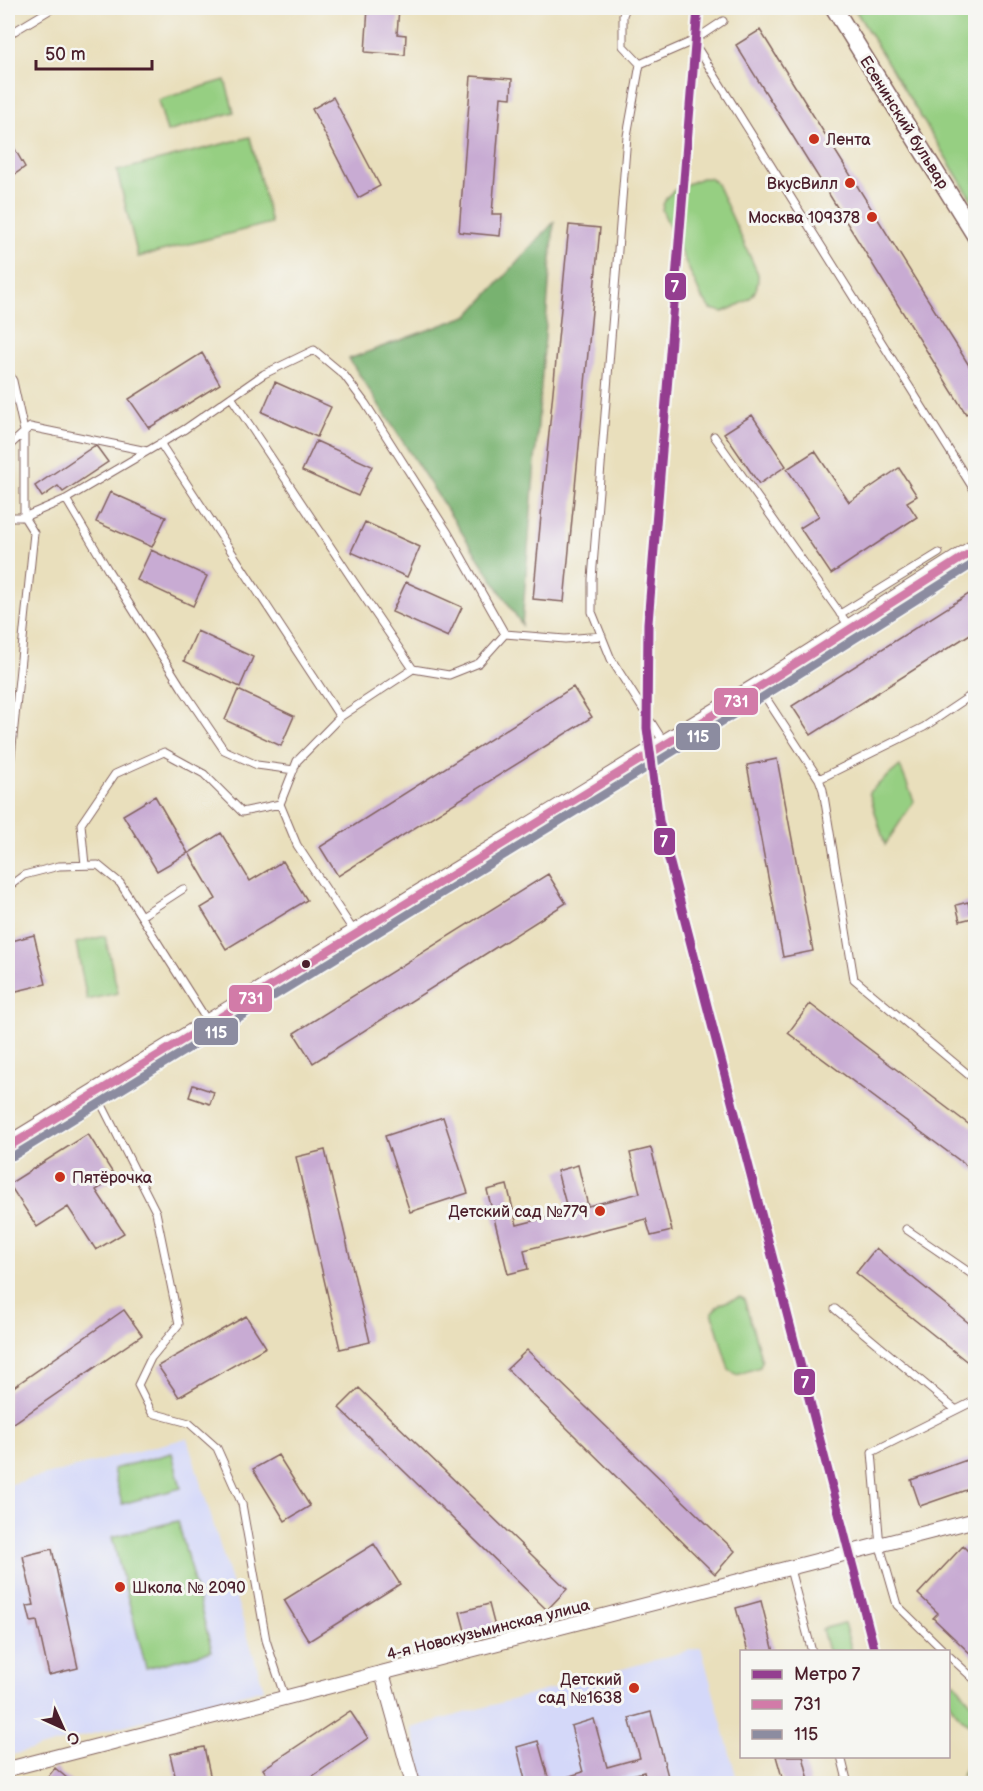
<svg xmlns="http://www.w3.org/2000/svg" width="983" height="1791" font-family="'Balsamiq Sans',sans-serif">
  <rect width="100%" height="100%" fill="#f6f6f2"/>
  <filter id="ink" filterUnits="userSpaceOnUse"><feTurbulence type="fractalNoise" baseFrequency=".0167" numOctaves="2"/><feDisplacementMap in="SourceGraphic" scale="12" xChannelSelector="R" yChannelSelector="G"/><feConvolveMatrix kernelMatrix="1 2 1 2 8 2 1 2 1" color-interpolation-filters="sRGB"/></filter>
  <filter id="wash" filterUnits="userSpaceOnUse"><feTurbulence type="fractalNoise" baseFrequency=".008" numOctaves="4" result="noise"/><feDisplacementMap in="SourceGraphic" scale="24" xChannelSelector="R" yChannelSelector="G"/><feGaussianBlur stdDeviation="1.35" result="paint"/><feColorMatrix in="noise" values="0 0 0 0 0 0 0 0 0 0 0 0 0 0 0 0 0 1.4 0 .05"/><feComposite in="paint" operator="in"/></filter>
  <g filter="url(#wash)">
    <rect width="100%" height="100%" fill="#e9dfbc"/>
    <path fill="#d4d8f9" d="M187,1438L264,1689L8,1756V1485Z
      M701,1647L738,1783H425L411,1728Z"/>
    <path fill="#96cf82" stroke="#707756" stroke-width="1.5" d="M854,8H969L976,18L975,205Z
      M225,80L234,112L167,132L158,100Z
      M250,137L271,223L138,257L117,171Z
      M702,178H710L717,184L758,274C759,300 744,302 723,312L711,309L702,298L662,210C665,189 684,186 702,178Z
      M900,766L914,801L885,845L869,792Z
      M105,936L118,993L87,1000L76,943Z
      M740,1297L744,1299L745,1302L762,1361L760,1367L737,1375L729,1370L712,1312L720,1304Z
      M172,1453L181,1488L122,1504L113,1469Z
      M178,1521L212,1651L146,1668L112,1537Z
      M844,1623L852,1651H828L822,1629Z
      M954,1682L975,1707V1730C966,1722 944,1705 948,1690C949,1689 953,1684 954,1682Z
      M975,1745V1768L962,1776Z"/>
    <path fill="#78b270" stroke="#61684e" stroke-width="1.5" d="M554,222L522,625L349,359L469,315Z"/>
    <g id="blocks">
      <path fill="#c8abd3" d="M368,8H399L397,34L406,35L405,55L365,52Z
        M760,30L975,375V408L966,414L736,45Z
        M471,76L512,79L511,98L501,97L492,214H502L500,236L459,232Z
        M333,97L380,186L358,198L312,109Z
        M8,137L25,167L8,179Z
        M569,225L600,228L564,602L533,599Z
        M202,353L220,384L149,428L129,399Z
        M275,382L331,407L317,437L262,412Z
        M752,415L786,466L759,484L724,433Z
        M316,441L372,466L358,496L302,471Z
        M94,446L97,447L108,462L63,492L58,486L42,497L35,486Z
        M815,451L849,502L899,468L917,496L907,502L917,517L831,574L800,528L819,516L787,469Z
        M110,492L166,517L152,547L96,522Z
        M365,522L420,547L407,577L351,552Z
        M151,550L207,576L193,606L137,580Z
        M406,582L462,607L448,637L392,612Z
        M975,590V631L811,735L792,706Z
        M197,631L253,657L240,687L184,661Z
        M573,687L592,717L338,876L320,847Z
        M238,690L294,716L281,746L225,720Z
        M777,759L813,951L783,957L747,765Z
        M155,796L188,853L157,871L123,815Z
        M221,833L250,881L283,861L307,900L226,949L201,908L216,899L189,853Z
        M548,874L566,903L313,1063L294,1033Z
        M968,902L972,918L960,921L956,905Z
        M34,935L46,984L8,993V942Z
        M810,1004L975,1129V1172L788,1033Z
        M193,1085L214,1092L210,1104L189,1097Z
        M443,1117L468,1193L410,1212L385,1136Z
        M88,1134L116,1178L96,1190L124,1233L96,1250L68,1207L37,1227L9,1184Z
        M651,1148L672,1231L651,1236L646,1219L524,1250L528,1269L508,1274L487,1190L507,1185L517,1225L568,1212L557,1171L578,1165L588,1206L640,1193L630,1153Z
        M325,1150L370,1342L340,1349L296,1157Z
        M876,1248L975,1328V1368L856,1273Z
        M124,1310L142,1335L8,1427V1391Z
        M246,1316L266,1347L179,1397L158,1366Z
        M527,1350L735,1551L715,1574L507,1369Z
        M359,1388L567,1589L547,1610L339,1408Z
        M278,1455L310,1506L285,1521L253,1469Z
        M975,1457V1487L920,1506L911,1480Z
        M374,1544L400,1584L309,1641L284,1600Z
        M963,1546L975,1558V1658L933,1618L938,1613L918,1594Z
        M52,1549L78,1668L49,1675L37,1621L31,1622L27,1606L34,1605L23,1556Z
        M761,1601L774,1652H748L736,1608Z
        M489,1604L496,1631L467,1638L460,1612Z
        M350,1711L368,1738L301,1784H273L263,1769Z
        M651,1712L670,1784H647L644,1772L608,1781L609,1784H557V1780L583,1772L571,1726L594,1719L607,1767L640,1758L629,1718Z
        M538,1741L550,1784H526L517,1747Z
        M204,1747L212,1784H177L170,1754Z
        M776,1756H803L810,1784H784Z
        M55,1768L74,1784H42Z"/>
    </g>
  </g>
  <g filter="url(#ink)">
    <use href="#blocks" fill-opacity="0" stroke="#82625e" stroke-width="1.5"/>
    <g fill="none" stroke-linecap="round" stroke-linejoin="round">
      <g stroke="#82625e" stroke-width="9">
        <path id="service" d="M626,8L623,15V46L640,64
          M8,35L53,8
          M693,41L976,493
          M8,372L13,381L24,431V517L34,533L8,785
          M231,397L354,582L413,669
          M714,436L849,626
          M160,443L340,717
          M8,447L30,427L147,451
          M66,499L108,570L182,688L224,750L257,765L294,770
          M8,517H24L66,499L185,429L264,374L314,350L344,375L365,403L448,533L505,634
          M840,614L939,553
          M760,689L819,779L924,727L976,692
          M665,744L611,659L592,612V579L627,136L640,64L693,41L723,21
          M819,779L823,790L854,979L976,1081
          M85,865L81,824L115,774L164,752L204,774L242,812L280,804
          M8,887L24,875L59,866L98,865L120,883L208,1022
          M141,916L183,889
          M355,933L297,845L280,804L297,761L340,717L413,669L449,675L479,663L505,634L565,639L602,636
          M97,1095L156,1212L179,1324L151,1358L138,1385L152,1413L189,1423L217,1448L242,1504L266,1640L285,1698
          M906,1229L976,1277
          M835,1309L956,1410
          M790,1569L812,1652
          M945,1652L897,1605L880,1546L872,1452L976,1400
          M948,1655L976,1681
          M841,1756L848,1784"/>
      </g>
      <g stroke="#82625e" stroke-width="16">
        <path id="minor" d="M382,1673L413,1784
          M8,1769L976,1520"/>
      </g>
      <g stroke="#82625e" stroke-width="19">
        <path id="tertiary" d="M834,8L976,237"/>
      </g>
      <g stroke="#82625e" stroke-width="22">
        <path id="secondary" d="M8,1147L759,687L976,549"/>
      </g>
      <use href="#service" stroke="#fff" stroke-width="7"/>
      <use href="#minor" stroke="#fff" stroke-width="14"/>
      <use href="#tertiary" stroke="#fff" stroke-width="16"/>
      <use href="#secondary" stroke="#fff" stroke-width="20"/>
      <g stroke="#f6f6f2" stroke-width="12">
        <path id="bus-1" d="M8,1147L759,687L976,549"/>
      </g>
      <g stroke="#f6f6f2" stroke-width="12">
        <path id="bus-2" d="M13,1156L764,696L976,562"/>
      </g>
      <use href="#bus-1" stroke="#d27ba8" stroke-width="8"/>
      <use href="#bus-2" stroke="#8c8ca0" stroke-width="8"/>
      <g stroke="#f6f6f2" stroke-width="14">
        <path id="metro-1" d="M698,8L648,623L647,728L659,821L875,1652"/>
      </g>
      <use href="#metro-1" stroke="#943e90" stroke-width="9"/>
    </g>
  </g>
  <g fill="#c8321e" stroke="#f6f6f2" stroke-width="2">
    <circle cx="814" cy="139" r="6"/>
    <circle cx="850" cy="183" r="6"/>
    <circle cx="872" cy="217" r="6"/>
    <circle cx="60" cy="1177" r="6"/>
    <circle cx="600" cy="1211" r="6"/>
    <circle cx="120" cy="1587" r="6"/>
    <circle cx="634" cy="1688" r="6"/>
  </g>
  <circle fill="#4a1f2b" stroke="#f6f6f2" stroke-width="2" cx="306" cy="964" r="5"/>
  <g text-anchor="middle" stroke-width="6" stroke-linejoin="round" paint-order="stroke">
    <g font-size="16" fill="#4a1f2b" stroke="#f6f6f2">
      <text transform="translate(905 122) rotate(58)" y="6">Есенинский бульвар</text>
      <text transform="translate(488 1629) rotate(-14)" y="6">4-я Новокузьминская улица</text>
    </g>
    <g font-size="16" fill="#4a1f2b" stroke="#f6f6f2" text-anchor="end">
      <text x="826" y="145" text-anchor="start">Лента</text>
      <text x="838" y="189">ВкусВилл</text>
      <text x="860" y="223">Москва 109378</text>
      <text x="72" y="1183" text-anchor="start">Пятёрочка</text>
      <text x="588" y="1217">Детский сад №779</text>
      <text x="132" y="1593" text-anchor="start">Школа № 2090</text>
      <text x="622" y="1685">Детский<tspan x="622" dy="18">сад №1638</tspan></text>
    </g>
  </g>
  <g stroke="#f6f6f2" stroke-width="2">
    <rect x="664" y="272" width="23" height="29" rx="6" fill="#943e90"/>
    <rect x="713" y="687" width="46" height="29" rx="6" fill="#d27ba8"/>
    <rect x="675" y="722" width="46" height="29" rx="6" fill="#8c8ca0"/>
    <rect x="653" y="827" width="23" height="29" rx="6" fill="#943e90"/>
    <rect x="228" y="984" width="45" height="29" rx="6" fill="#d27ba8"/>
    <rect x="193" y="1017" width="46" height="29" rx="6" fill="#8c8ca0"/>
    <rect x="793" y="1368" width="23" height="28" rx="6" fill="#943e90"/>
  </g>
  <g font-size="16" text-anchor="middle" font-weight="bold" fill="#fff">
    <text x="675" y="292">7</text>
    <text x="736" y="707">731</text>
    <text x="698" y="742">115</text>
    <text x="664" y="847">7</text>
    <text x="251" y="1004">731</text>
    <text x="216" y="1038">115</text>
    <text x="805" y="1388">7</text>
  </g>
  <rect width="983" height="1791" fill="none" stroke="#f6f6f2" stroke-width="30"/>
  <rect x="740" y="1650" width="210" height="108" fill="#f6f6f2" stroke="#b1a0a2" stroke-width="1.5"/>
  <rect x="752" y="1670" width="30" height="9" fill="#943e90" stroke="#b1a0a2" stroke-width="1.5"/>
  <text x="794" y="1680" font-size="18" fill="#4a1f2b">Метро 7</text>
  <rect x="752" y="1700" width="30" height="9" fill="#d27ba8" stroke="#b1a0a2" stroke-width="1.5"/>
  <text x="794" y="1710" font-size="18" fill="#4a1f2b">731</text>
  <rect x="752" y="1730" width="30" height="9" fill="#8c8ca0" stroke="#b1a0a2" stroke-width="1.5"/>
  <text x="794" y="1740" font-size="18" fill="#4a1f2b">115</text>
  <g transform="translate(63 1728) rotate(135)" stroke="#f6f6f2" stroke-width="4.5" paint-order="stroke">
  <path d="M0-4.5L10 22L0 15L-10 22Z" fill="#4a1f2b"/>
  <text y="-9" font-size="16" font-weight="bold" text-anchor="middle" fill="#4a1f2b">С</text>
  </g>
  <path d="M36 60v9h116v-9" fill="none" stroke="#4a1f2b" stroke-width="3"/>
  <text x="45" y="60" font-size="18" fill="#4a1f2b" stroke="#f6f6f2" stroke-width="4.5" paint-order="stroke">50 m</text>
</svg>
